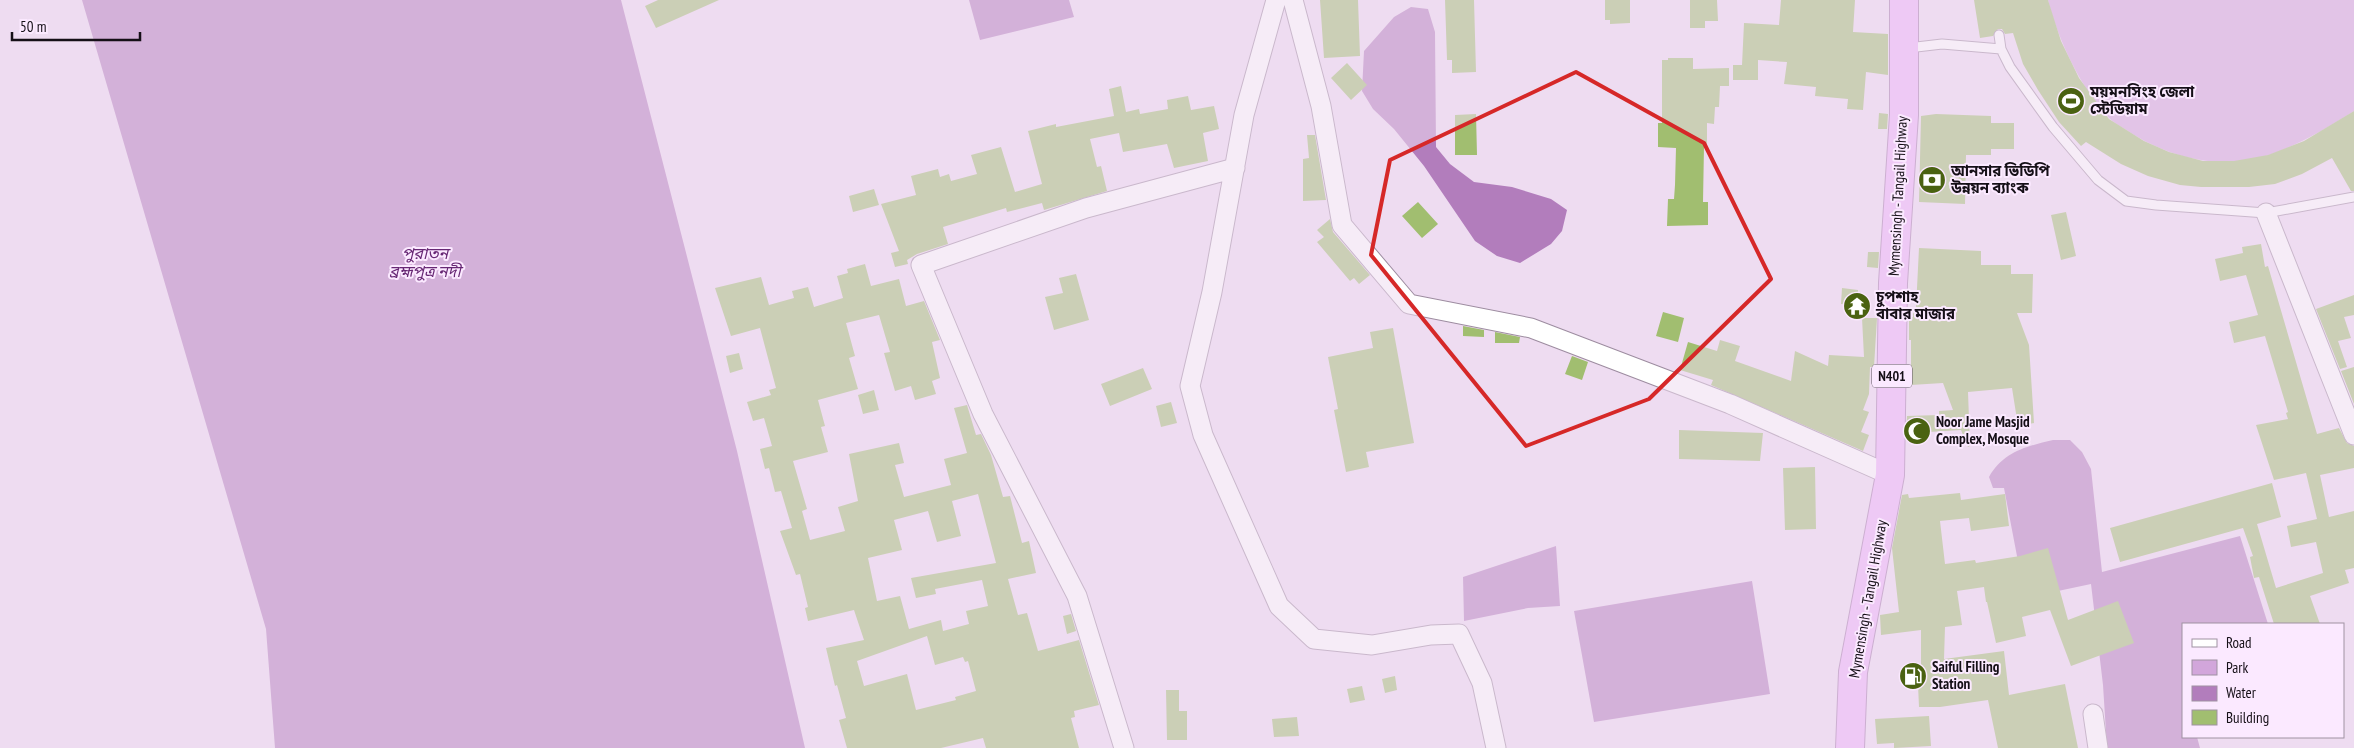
<svg xmlns="http://www.w3.org/2000/svg" width="2354" height="748" font-family="'PT Sans Narrow','Noto Sans Bengali',sans-serif">
  <rect width="100%" height="100%" fill="#eedcf1"/>
  <path fill="#d2a6db" d="M2048,0H2354V111C2327,128 2299,145 2269,155C2221,171 2169,158 2128,131C2122,127 2114,123 2109,118C2082,91 2057,37 2048,0Z"/>
  <path fill="#b27dbc" d="M82,0H621L737,451L805,748H275L266,629Z
    M969,0H1069L1074,17L980,40Z
    M1411,7L1428,9L1435,32L1436,147L1450,164L1474,182L1512,187L1551,199L1567,210L1562,231L1551,244L1520,263L1497,256L1475,241L1424,166L1394,129L1373,109L1362,91L1364,51L1394,17Z
    M2053,440H2070L2082,452L2091,469L2102,572L2240,536L2268,624H2183V737H2197L2200,748H2107L2103,685L2091,584L2025,598L2004,488H1993L1989,477C2003,452 2027,446 2053,440Z
    M1556,546L1560,606L1528,608L1464,621L1463,577Z
    M1752,581L1770,694L1594,722L1574,611Z"/>
  <path fill="#a1be70" fill-rule="evenodd" d="M658,0H719L656,28L645,6Z
    M1320,0H1358L1360,56L1324,58Z
    M1445,0H1474L1476,72L1452,73V60H1447Z
    M1605,0H1630V23L1610,24V20H1605Z
    M1690,0H1717L1718,21H1705V28H1690Z
    M1781,0H1855L1853,32L1888,34V75L1866,72L1863,110L1847,109L1848,99L1815,96L1816,87L1784,84L1787,62L1758,60V80H1733V65H1742L1744,23L1779,25Z
    M1974,0H2048L2061,41L2079,78L2109,119L2144,141L2169,152L2203,161H2234L2268,155L2304,141L2354,111V191H2351L2332,158L2302,174L2275,184L2249,187H2201L2180,185L2148,176L2121,164L2086,142L2081,146L2059,122L2038,90L2023,64L2013,33L2005,34L2002,29H1998L1993,36L1980,38Z
    M1668,58H1693V69L1729,68V86H1720L1719,107H1715L1714,124L1707,123V146H1704L1703,202H1708V225L1667,226L1668,199H1674L1675,185L1676,148L1658,147V123H1662V60H1668Z
    M1347,63L1367,85L1351,100L1331,78Z
    M1121,86L1126,112L1139,109L1140,114L1168,109L1167,100L1188,96L1191,110L1214,106L1219,129L1203,133L1208,161L1174,168L1167,144L1123,152L1119,133L1090,139L1097,167L1101,166L1107,191L1044,210L1042,203L1007,212L1006,208L943,227L948,244L917,254L907,260L908,264L895,267L891,253L899,251L881,204L916,195L911,176L938,169L940,177L949,174L951,181L977,174L971,155L1001,147L1015,192L1042,184L1028,131L1056,124V127L1114,116L1109,89Z
    M1879,113L1888,114L1887,129H1878Z
    M1476,114L1477,155H1455V115Z
    M1936,114L1991,116V123H2014V149H1991V155H1966L1965,204L1919,202L1921,116Z
    M1307,135H1315L1326,200L1303,201V159L1309,158Z
    M874,189L879,205L853,212L849,196Z
    M1418,202L1438,224L1422,238L1402,216Z
    M2066,212L2076,256L2061,260L2051,215Z
    M1330,219L1333,232L1370,275L1359,284L1354,278L1350,281L1317,242L1324,237L1317,230Z
    M2261,244L2265,267L2268,266L2317,434L2339,428L2347,443L2354,446V468L2320,475L2329,517L2354,511V568L2345,570L2349,583L2310,596L2320,624H2274L2259,577L2254,578L2250,557L2253,556L2243,528L2120,562L2110,528L2272,483L2281,517L2257,524L2276,588L2323,573L2316,542L2291,547L2287,526L2317,519L2306,473L2274,480L2256,425L2288,419L2286,413L2288,412L2265,336L2234,343L2229,322L2258,315L2246,275L2220,281L2215,259L2243,253L2242,247Z
    M1919,248L1981,251V265H2011V274H2033L2032,313H2017L2029,345L2034,423L2018,426L2012,388L1968,392L1970,446L1968,447L1961,430L1929,432V436L1906,437L1907,416L1939,415V411L1953,410L1943,383L1911,385V340H1909V317H1913V308H1916Z
    M1868,252H1879L1878,268L1867,267Z
    M865,264L871,286L899,279L906,306L924,301L940,340L932,342L940,378L932,381L936,394L915,400L911,386L895,391L884,353L890,352L879,315L846,323L855,356L849,358L858,389L818,400L825,426L821,427L828,452L793,461L807,509L802,511L810,540L845,531L838,507L858,501L849,454L899,443L904,463L895,465L904,497L951,485L944,459L967,453L954,408L967,405L976,435L981,434L991,455L1003,497L1010,496L1022,543L1029,541L1036,573L1008,579L1018,615L1027,613L1038,651L1079,640L1099,705L1074,711L1075,717L1071,718L1079,748H986L983,738L941,748H847L839,720L846,718L837,685L835,686L826,648L864,640L854,610L808,621L805,608L808,607L800,574L796,575L780,531L792,528L781,491L775,492L769,468L765,469L760,449L772,446L764,418L753,421L747,402L771,395L769,390L776,388L760,328L731,336L715,288L761,277L769,305L794,298L792,291L808,287L814,307L843,298L837,276L848,273L847,269ZM978,494L996,563L911,578L916,598L936,594L935,589L982,580L988,606L966,611L969,624L943,631L941,620L909,629L900,596L877,601L868,558L902,550L894,520L928,511L937,542L961,536L952,501ZM927,636L935,665L963,657L965,662L968,661L976,691L955,697L956,700L916,710L907,674L864,686L857,661Z
    M1076,274L1089,320L1054,330L1045,297L1063,293L1059,278Z
    M1842,288L1858,290L1857,305L1841,304Z
    M2354,295V315L2344,317L2351,338L2338,341L2347,367L2340,369L2316,309Z
    M1663,312L1684,318L1678,342L1656,336Z
    M1862,318H1877L1874,367H1870L1869,394L1863,410L1869,412L1861,432L1869,435L1863,451L1711,385L1713,380L1680,370L1688,342L1717,351L1720,340L1740,346L1735,361L1791,381L1795,351L1828,366L1829,355L1864,357Z
    M1463,326L1484,330V337L1463,336Z
    M1393,328L1414,443L1366,452L1369,467L1346,472L1334,410L1338,409L1328,357L1373,348L1370,332Z
    M1495,332L1520,337L1519,343H1495Z
    M739,353L743,369L730,373L726,356Z
    M1572,356L1588,362L1582,380L1565,374Z
    M2354,367V404L2341,371Z
    M1143,368L1152,389L1110,406L1101,384Z
    M874,390L879,410L863,414L858,395Z
    M1171,402L1177,423L1161,427L1156,406Z
    M1679,430L1763,433L1760,461L1679,459Z
    M1815,467L1816,529L1785,530L1783,468Z
    M1960,493L1961,500L2005,494L2009,526L1971,531L1969,518L1940,521L1945,564L1975,560L1976,563L2020,556L2048,548L2068,620L2118,601L2134,643L2071,666L2050,610L2022,617L2026,636L1996,643L1987,602H1986L1984,587L1957,591L1962,625L1945,627L1944,659L2004,651L2009,695L2065,684L2078,748H1998L1988,700L1940,707H1919L1918,685L1907,684V670H1921V630L1881,635L1880,615L1899,612L1892,548L1902,495L1908,494L1909,498Z
    M1071,614L1076,631L1067,634L1063,616Z
    M1395,676L1397,690L1385,693L1382,679Z
    M1362,686L1365,700L1350,703L1347,689Z
    M1166,690H1179V711H1187V740H1167Z
    M1929,716L1931,746L1894,748V743L1877,744L1875,719Z
    M1297,717L1299,736L1274,737L1272,719Z"/>
  <g fill="none" stroke-linecap="round" stroke-linejoin="round">
    <g stroke="#9d8ca0" stroke-width="11">
      <path id="lane" d="M1999,35L2001,49L2010,67L2053,127L2098,180L2126,201L2156,205L2266,213L2354,197
        M1908,48L1942,44L2001,49"/>
    </g>
    <g stroke="#9d8ca0" stroke-width="21">
      <path id="street" d="M1276,0L1244,115L1212,292L1190,386L1203,435L1279,606L1314,639L1372,645L1431,635L1459,634L1482,683L1496,748
        M1293,0L1321,106L1342,225L1409,304L1531,328L1730,404L1890,475
        M2266,213L2354,435
        M2093,714L2098,748
        M1124,748L1077,596L983,414L921,265L1086,208L1235,168"/>
    </g>
    <g stroke="#a278ab" stroke-width="30">
      <path id="highway" d="M1850,748L1853,672L1890,475L1893,283L1904,115V0"/>
    </g>
    <use href="#lane" stroke="#fff" stroke-width="9"/>
    <use href="#street" stroke="#fff" stroke-width="19"/>
    <use href="#highway" stroke="#eeb1fa" stroke-width="28"/>
  </g>
  <path d="M0 0H2354V748H0ZM1576,72L1704,143L1771,279L1649,399L1526,446L1371,255L1390,160Z" fill="#eedcf1" fill-opacity=".55" fill-rule="evenodd"/>
  <path fill="none" stroke="#d62828" stroke-width="4" stroke-linejoin="round" d="M1576,72L1704,143L1771,279L1649,399L1526,446L1371,255L1390,160Z"/>
  <defs>
    <g id="stadium-disc" transform="scale(1.4375)"><circle r="9.5" fill="#4a6211" stroke="#fbe9ff"/><path d="M0-5a6.5 5 0 1 0 0 10a6.5 5 0 1 0 0-10ZM-3.5-1.8h7v3.6h-7Z" fill="#fff"/></g>
    <g id="bank-disc" transform="scale(1.4375)"><circle r="9.5" fill="#4a6211" stroke="#fbe9ff"/><path d="M-6-4H6V4H-6ZM0-2.3a2.3 2.3 0 1 0 0 4.6a2.3 2.3 0 1 0 0-4.6Z" fill="#fff"/></g>
    <g id="temple-disc" transform="scale(1.4375)"><circle r="9.5" fill="#4a6211" stroke="#fbe9ff"/><path d="M0-6L5-2H3V0L6.5 2.5H4V6H1.5V3h-3V6H-4V2.5H-6.5L-3 0V-2H-5Z" fill="#fff"/></g>
    <g id="mosque-disc" transform="scale(1.4375)"><circle r="9.5" fill="#4a6211" stroke="#fbe9ff"/><path d="M3.5-4.9A6 6 0 1 0 3.5 4.9A5 5 0 1 1 3.5-4.9Z" fill="#fff"/></g>
    <g id="fuel-disc" transform="scale(1.4375)"><circle r="9.5" fill="#4a6211" stroke="#fbe9ff"/><path d="M-5.5-6h7V0h2V4h1.3V-2.5L3-4.5l.8-.8L6-3V5H2.5V1h-1V6h-7ZM-4.2-4.7v3.2H.2V-4.7Z" fill="#fff"/></g>
  </defs>
  <g fill-rule="evenodd">
    <use href="#stadium-disc" x="2071" y="101"/>
    <use href="#bank-disc" x="1932" y="180"/>
    <use href="#temple-disc" x="1857" y="306"/>
    <use href="#mosque-disc" x="1917" y="431"/>
    <use href="#fuel-disc" x="1913" y="676"/>
  </g>
  <g text-anchor="middle" stroke-width="4" stroke-linejoin="round" paint-order="stroke">
    <rect fill="#fbe9ff" stroke="#5a505d" stroke-width="1" x="1872" y="364.5" width="40" height="23" rx="4"/>
    <g font-size="14" font-weight="bold" fill="#150f17">
      <text x="1892" y="381">N401</text>
    </g>
    <g font-size="15" font-weight="bold" fill="#150f17" stroke="#fbe9ff" text-anchor="start">
      <text x="2090" y="97">ময়মনসিংহ জেলা<tspan x="2090" dy="17">স্টেডিয়াম</tspan></text>
      <text x="1951" y="176">আনসার ভিডিপি<tspan x="1951" dy="17">উন্নয়ন ব্যাংক</tspan></text>
      <text x="1876" y="302">চুপশাহ<tspan x="1876" dy="17">বাবার মাজার</tspan></text>
      <text x="1936" y="427">Noor Jame Masjid<tspan x="1936" dy="17">Complex, Mosque</tspan></text>
      <text x="1932" y="672">Saiful Filling<tspan x="1932" dy="17">Station</tspan></text>
    </g>
    <g font-size="15" fill="#150f17" stroke="#fbe9ff">
      <text transform="translate(1898 196) rotate(-87)" y="5">Mymensingh - Tangail Highway</text>
      <text transform="translate(1868 599) rotate(-80)" y="5">Mymensingh - Tangail Highway</text>
    </g>
    <g font-size="16" font-style="italic" fill="#672774" stroke="#fbe9ff">
      <text x="425" y="259">পুরাতন<tspan x="425" dy="18">ব্রহ্মপুত্র নদী</tspan></text>
    </g>
  </g>
  <rect x="2182" y="623" width="162" height="115" fill="#fbe9ff" stroke="#9f92a2"/>
  <rect x="2192" y="639" width="25" height="8" fill="#ffffff" stroke="#9f92a2"/>
  <text x="2226" y="648" font-size="15" fill="#150f17">Road</text>
  <rect x="2192" y="660" width="25" height="15" fill="#d2a6db" stroke="#9f92a2"/>
  <text x="2226" y="673" font-size="15" fill="#150f17">Park</text>
  <rect x="2192" y="686" width="25" height="15" fill="#b27dbc" stroke="#9f92a2"/>
  <text x="2226" y="698" font-size="15" fill="#150f17">Water</text>
  <rect x="2192" y="710" width="25" height="15" fill="#a1be70" stroke="#9f92a2"/>
  <text x="2226" y="723" font-size="15" fill="#150f17">Building</text>
  <path d="M12 32v8h128v-8" fill="none" stroke="#150f17" stroke-width="2.5"/>
  <text x="20" y="32" font-size="15" fill="#150f17" stroke="#fbe9ff" stroke-width="4" paint-order="stroke">50 m</text>
</svg>
